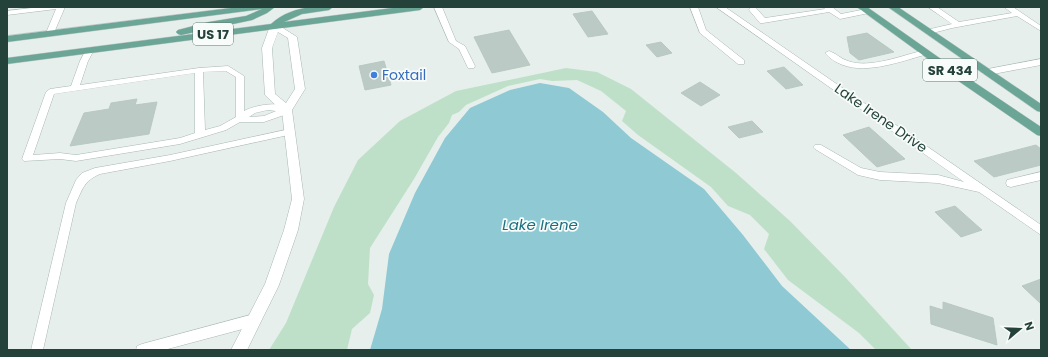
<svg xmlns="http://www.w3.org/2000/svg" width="1048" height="357" font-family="Poppins,sans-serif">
  <rect width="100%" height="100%" fill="#e6efeb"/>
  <path fill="#bfe0c8" d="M566,68L597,72L631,89L736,173L790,221L846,278L912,350H876L859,333L788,280L764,249L769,234L750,215L728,206L711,187L638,135L622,121L626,111L601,91L577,80L552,81L540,79L508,86L466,105L459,112L452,115L449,123L438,137L414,179L370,248L368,284L374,295L370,313L352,329L347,350H269L286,323L334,207L358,160L400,121L456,91Z"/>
  <path fill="#8ec9d4" d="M540,83L569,88L603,112L631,138L704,189L743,235L782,286L851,350H370L382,309L389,254L415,193L445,138L470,108L510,90Z"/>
  <path fill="#bbcac4" stroke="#b8c9c2" d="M592,11L608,34L588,37L573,14Z
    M509,30L530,65L492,73L474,37Z
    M867,33L894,52L859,60L850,53L847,37Z
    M661,42L672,53L657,57L646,45Z
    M384,61L391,85L365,90L359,66Z
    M784,67L803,85L786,89L767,71Z
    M700,82L720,95L701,106L681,93Z
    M137,99L135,105L157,102L149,134L70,146L84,113L109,109L111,103Z
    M752,121L763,132L739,138L728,127Z
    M869,127L905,159L877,167L843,135Z
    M1036,145L1041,149V165L994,177L974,161Z
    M955,206L982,230L961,237L935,212Z
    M1041,279V304L1022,286Z
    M943,302L993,318L997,345L931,324L930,306L943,310Z"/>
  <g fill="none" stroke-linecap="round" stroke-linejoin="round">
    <g stroke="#a8b8b2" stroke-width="1">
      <path id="service" d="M40,7H65L53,35H50L46,33L56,9L7,15V11Z
        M434,7H442L456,41L465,46L475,66L474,68H468L459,49L449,42Z
        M690,7H698L706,30L744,60V64H738L700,33Z
        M716,7H725L1041,225V235L979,192L938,183L880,180L858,175L815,149L813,147L815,145H821L861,168L880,172L938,175L964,182Z
        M823,7H832L841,14L866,9L870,11L869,13L840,19L829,12L763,23H760L749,10L750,8H756L765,18L825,9Z
        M928,7H937L959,22L1012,13L1004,7H1013L1041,26V31L1017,16L952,28L929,34L925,32L926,30L952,24Z
        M87,48H90L94,50L88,61L80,85L199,68L228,66L244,76V111C255,105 282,100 291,110L284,115L264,122H240L226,130L180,144L76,161L60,159L24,161L22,159L46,92L50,89L71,86L80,61ZM226,71L236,77V117L220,126L205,130L203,72ZM195,73V133L180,138L76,155L60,153L33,155L54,94ZM268,110L276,111L264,116L249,117L255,113Z
        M925,50L929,52L928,54C897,62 851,82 825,53L829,51C836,53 841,59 848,61C870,69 903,55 925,50Z
        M290,129L293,130L295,132L293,134L170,161L100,174C84,181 83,188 76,203L43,350H31L66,203L76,180L82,173L95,168L170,155Z
        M1041,172V180L1011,187L1007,186L1006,183L1007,180L1011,179Z
        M254,314L258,316L260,320L258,324L254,326L164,350H136L137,346L142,344Z"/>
    </g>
    <g stroke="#a8b8b2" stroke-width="1">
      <path id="minor" d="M275,23L297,37L305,89L292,110L304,199L298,230L279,285L247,350H231L265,284L284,230L292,199L282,111L265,95L262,48L270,26ZM278,32L288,38L295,89L286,103L275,94L272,48Z
        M1041,59V65L988,75L983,72L988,69Z"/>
    </g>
    <g stroke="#c2cac8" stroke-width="1">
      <path id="primary" d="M239,7H275L267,13L252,20L181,35L178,34L176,32L178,30L209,22L246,16L262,9L7,42V36Z
        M311,7H333L329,10L302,14L284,22L400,7H424L420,10L7,64V58L271,24C283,13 297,9 311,7Z
        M857,7H867L965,76L1041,127V136L1037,135L957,80Z
        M888,7H898L1041,104V112L1037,111Z"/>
    </g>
    <use href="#service" fill="#fff" fill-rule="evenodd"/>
    <use href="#minor" fill="#fff" fill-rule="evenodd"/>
    <use href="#primary" fill="#6aa596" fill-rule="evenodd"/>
  </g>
  <circle fill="#3f7fe0" stroke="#f7fbf9" stroke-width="1.5" cx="374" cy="75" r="4"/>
  <g text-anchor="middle" stroke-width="3.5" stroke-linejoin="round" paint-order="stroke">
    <g fill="#f7fbf9" stroke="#637a73" stroke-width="1">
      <rect x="193" y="23" width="40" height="22" rx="3"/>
      <rect x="923" y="59" width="54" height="22" rx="3"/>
    </g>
    <g font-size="13" font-weight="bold" fill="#24423a">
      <text x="213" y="39">US 17</text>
      <text x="950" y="75">SR 434</text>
    </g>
    <g font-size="14" fill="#366cbe" stroke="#f7fbf9" text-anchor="start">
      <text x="382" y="80">Foxtail</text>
    </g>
    <g font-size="14" fill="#24423a" stroke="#f7fbf9">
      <text transform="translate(881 118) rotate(35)" y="5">Lake Irene Drive</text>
    </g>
    <g font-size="15" font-style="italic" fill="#1c6f80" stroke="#f7fbf9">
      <text x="540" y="230">Lake Irene</text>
    </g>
  </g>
  <rect width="1048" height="357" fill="none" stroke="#24423a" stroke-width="16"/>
  <g transform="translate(1020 329) rotate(71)" stroke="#f7fbf9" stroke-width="3" paint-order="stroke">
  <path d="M0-3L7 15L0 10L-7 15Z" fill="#24423a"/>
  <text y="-6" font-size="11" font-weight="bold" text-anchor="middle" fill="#24423a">N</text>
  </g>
</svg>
